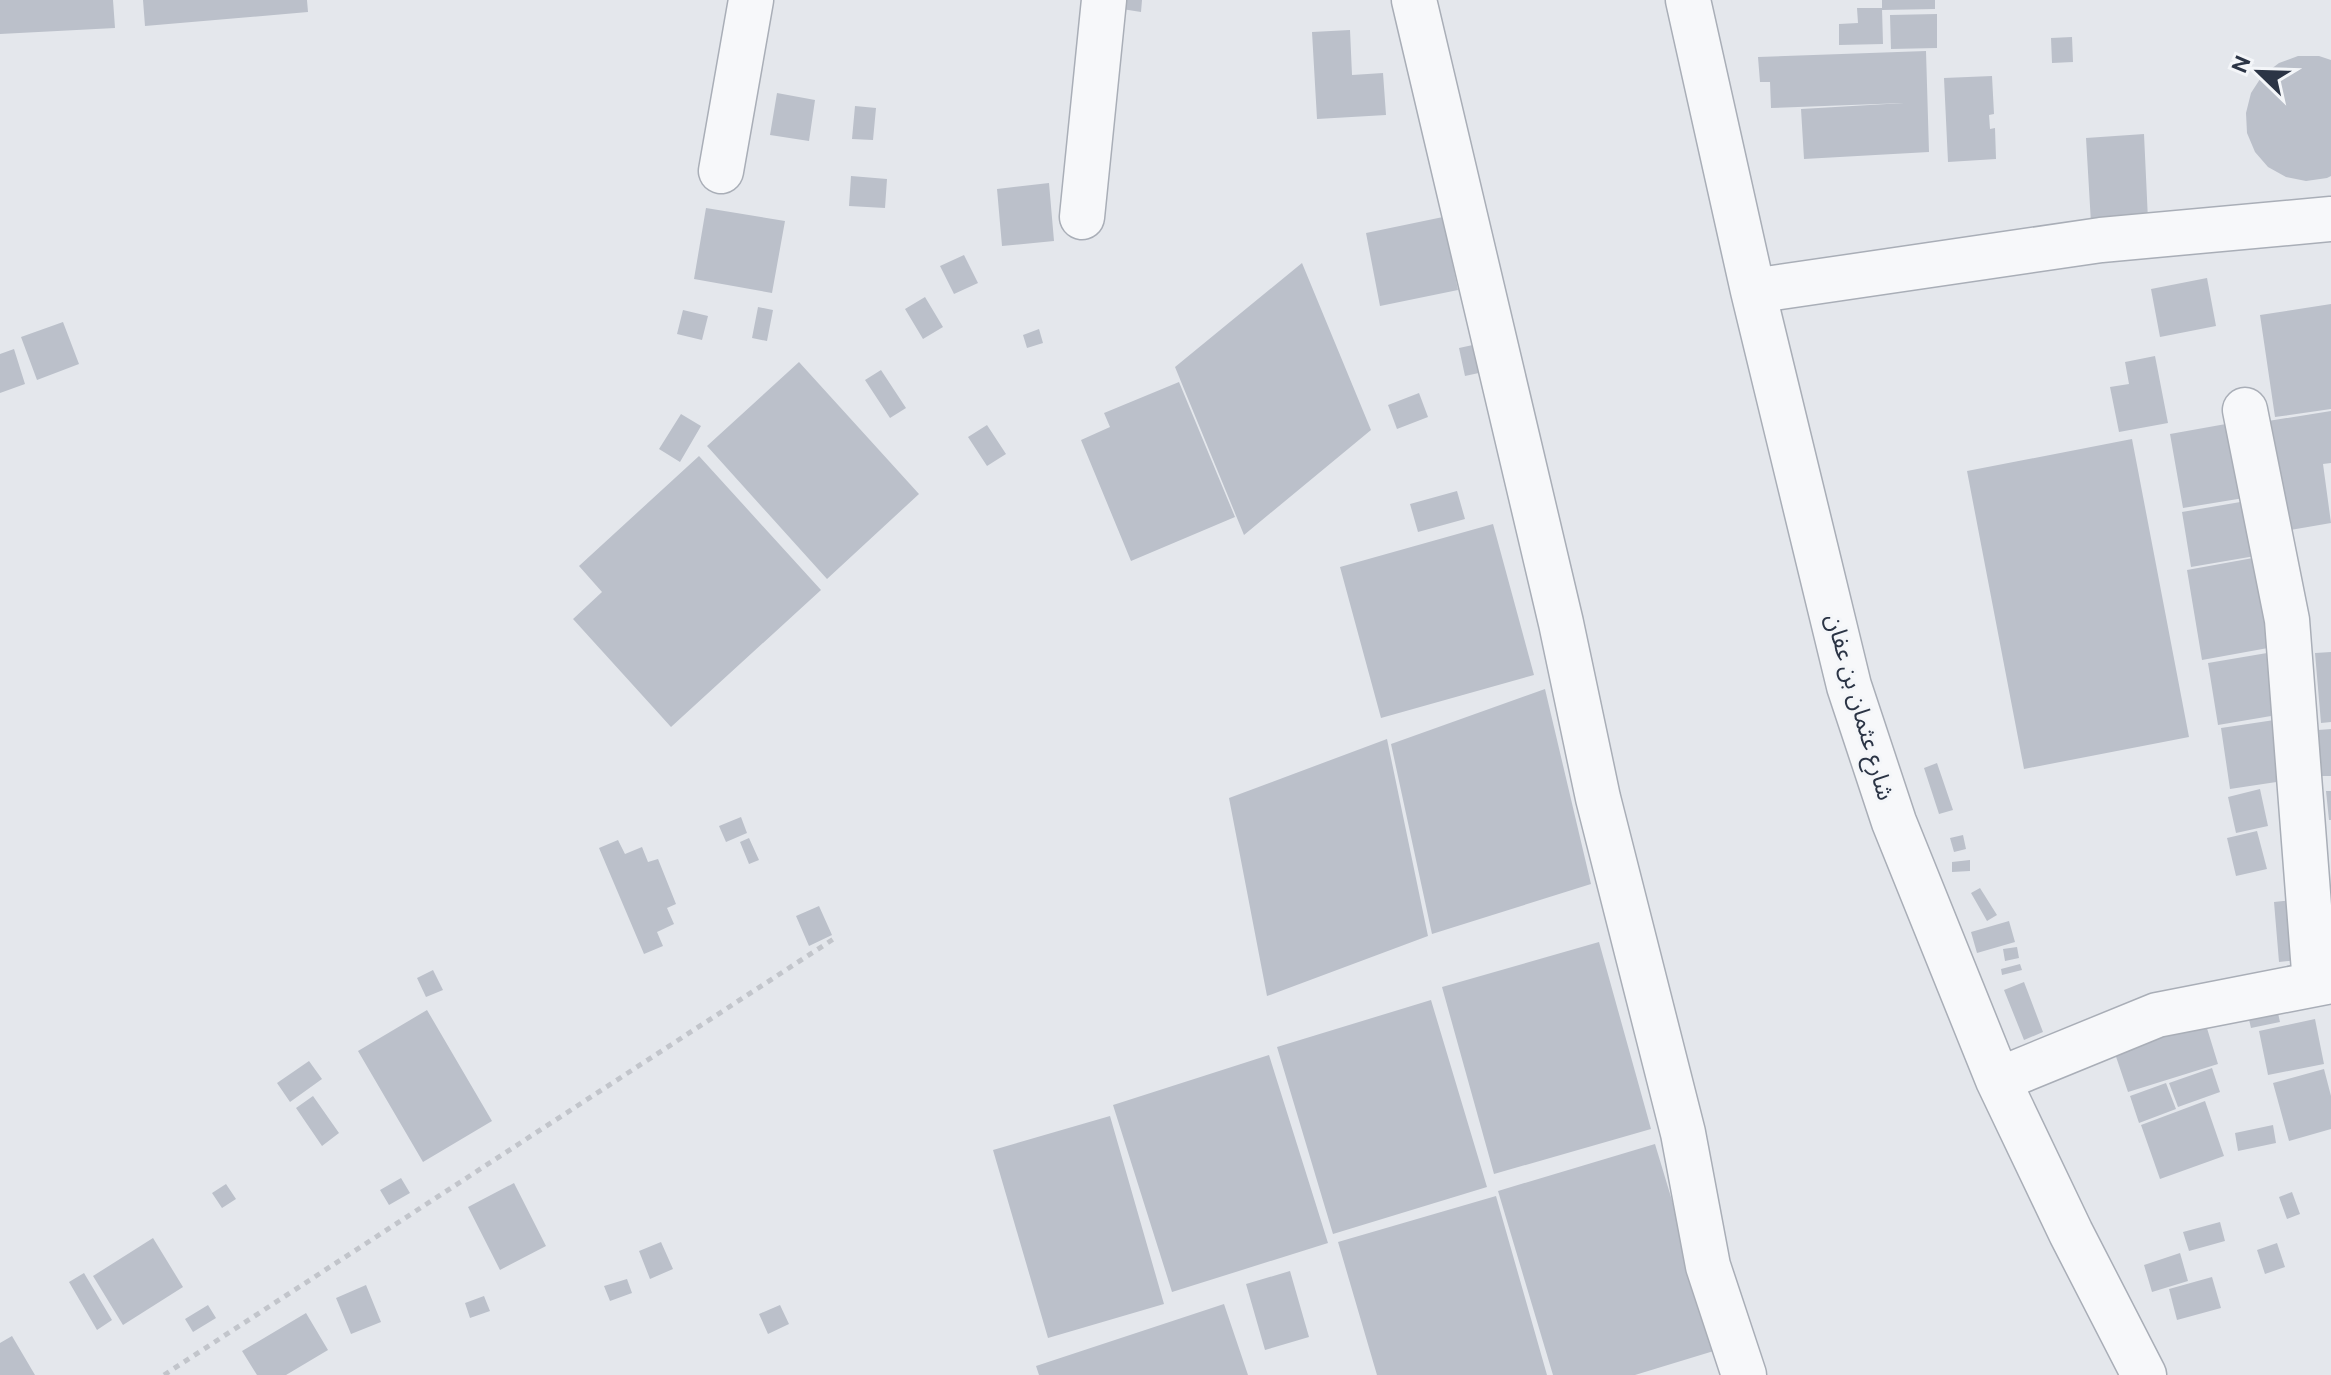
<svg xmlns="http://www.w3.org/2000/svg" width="2331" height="1375" font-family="Ubuntu,'Noto Sans Arabic',sans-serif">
  <rect width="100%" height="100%" fill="#e4e7ec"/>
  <path fill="#bbc0ca" d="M0,0H113L115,28L0,34Z
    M143,0H307L308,12L145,26Z
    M1124,0H1142L1141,12L1122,9Z
    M1882,0H1935V9L1882,10Z
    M1857,8H1882L1883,44L1839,45V24L1858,23Z
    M1937,14V48L1891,49L1890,15Z
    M1350,30L1352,75L1383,73L1386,115L1317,119L1312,32Z
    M2072,37L2073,62L2052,63L2051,38Z
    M1926,51L1929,152L1804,159L1801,109L1904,103L1771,108L1770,82H1760L1758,57Z
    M2298,56H2319L2331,60V176L2327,178L2306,181L2286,177L2268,167L2255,152L2247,133L2246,113L2251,93L2262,76L2279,63Z
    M1992,76L1994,114L1989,115L1990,129L1995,128L1996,159L1948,162L1944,78Z
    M777,93L815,100L809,141L770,135Z
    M855,106L876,108L873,140L852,139Z
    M2144,134L2148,220L2091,223L2086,138Z
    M851,176L887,179L885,208L849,206Z
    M1049,183L1054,241L1002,246L997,189Z
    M706,208L785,221L772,293L694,279Z
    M1443,217L1458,290L1380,306L1366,233Z
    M964,255L978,283L954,294L940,266Z
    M1302,263L1371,430L1244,535L1175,367Z
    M2207,278L2216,326L2160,337L2151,289Z
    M925,297L943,327L923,339L905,309Z
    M2331,304V409L2275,417L2260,315Z
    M758,307L773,310L767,341L752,338Z
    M683,310L708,316L702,340L677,334Z
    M63,322L79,364L37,380L21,337Z
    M1039,329L1043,343L1027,348L1023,335Z
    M1482,343L1488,371L1465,376L1459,348Z
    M14,349L25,384L0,393V354Z
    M2155,356L2168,423L2119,432L2110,387L2129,384L2125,362Z
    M799,362L919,494L827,579L707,446Z
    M881,370L906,408L890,418L865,380Z
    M1179,382L1235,517L1131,561L1081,440L1110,427L1104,413Z
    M1419,393L1428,417L1397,429L1388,405Z
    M2331,411V463L2323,464L2331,523L2284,531L2268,421Z
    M681,414L701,426L680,462L659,449Z
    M2237,422L2250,497L2183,508L2170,434Z
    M987,425L1006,454L987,466L968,437Z
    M2132,439L2189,737L2024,769L1967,471Z
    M699,456L821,590L671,727L573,619L602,592L579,566Z
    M1457,491L1465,519L1418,532L1410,504Z
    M2252,500L2261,555L2191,567L2182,512Z
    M1493,524L1534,675L1381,718L1340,567Z
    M2264,556L2279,646L2202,660L2187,570Z
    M2331,652V722L2321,723L2315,653Z
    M2267,653L2277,715L2218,725L2208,663Z
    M1545,689L1591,884L1432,934L1391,744Z
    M2281,719L2289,780L2230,789L2221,728Z
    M2331,729V776H2321L2318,730Z
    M1387,739L1428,936L1267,996L1229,798Z
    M1937,763L1953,810L1939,814L1924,768Z
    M2260,789L2268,826L2236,833L2228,797Z
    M2326,791H2331V820H2329Z
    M741,817L747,833L726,842L719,826Z
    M2257,831L2267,869L2236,876L2227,838Z
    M1963,835L1966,849L1954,852L1950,838Z
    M749,838L759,860L749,864L740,842Z
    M618,840L625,854L642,847L648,862L658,859L676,904L667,908L674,924L657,932L663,946L644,954L599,848Z
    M1970,860V871L1952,872V862Z
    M1980,888L1997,915L1987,921L1971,893Z
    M2304,899L2309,959L2279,962L2274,902Z
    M819,906L832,935L809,946L796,916Z
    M2009,921L2015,942L1977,953L1971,932Z
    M1599,942L1651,1129L1494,1174L1442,987Z
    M2017,947L2019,958L2005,961L2003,949Z
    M2020,964L2022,970L2002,975L2001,969Z
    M433,970L443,990L426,997L417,978Z
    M2024,982L2043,1032L2024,1040L2004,990Z
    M1431,1000L1487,1187L1333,1234L1277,1047Z
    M2276,1004L2280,1022L2251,1028L2247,1011Z
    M427,1010L492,1121L423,1162L358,1051Z
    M2202,1012L2218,1064L2128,1092L2111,1042Z
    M2315,1019L2324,1064L2268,1075L2259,1031Z
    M1269,1055L1328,1243L1172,1292L1113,1105Z
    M309,1061L322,1079L290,1102L277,1083Z
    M2212,1068L2220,1092L2178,1107L2169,1083Z
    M2324,1069L2331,1096V1129L2289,1141L2273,1083Z
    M2166,1083L2176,1109L2139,1123L2130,1096Z
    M313,1096L339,1133L322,1146L296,1108Z
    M2205,1101L2224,1156L2160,1179L2141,1125Z
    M1110,1116L1164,1304L1048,1338L993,1150Z
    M2273,1125L2276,1143L2238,1151L2235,1133Z
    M1655,1144L1717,1350L1635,1375H1553L1498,1191Z
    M401,1178L410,1193L389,1205L380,1190Z
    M514,1183L546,1246L500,1270L468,1207Z
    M226,1184L236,1199L222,1208L212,1193Z
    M2292,1192L2300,1214L2287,1219L2279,1197Z
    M1496,1196L1547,1375H1377L1338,1242Z
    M2220,1222L2225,1241L2189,1251L2183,1232Z
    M153,1238L183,1287L123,1325L93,1276Z
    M661,1242L673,1269L650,1279L639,1251Z
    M2277,1243L2285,1267L2265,1274L2257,1250Z
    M2180,1253L2188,1281L2152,1292L2144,1265Z
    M1290,1271L1309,1337L1265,1350L1246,1284Z
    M84,1273L112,1320L97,1330L69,1282Z
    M2212,1277L2221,1308L2177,1320L2169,1289Z
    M627,1279L632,1293L610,1301L604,1286Z
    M366,1285L381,1322L351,1334L336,1298Z
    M484,1296L490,1311L470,1318L465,1303Z
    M1224,1304L1248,1375H1039L1036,1366Z
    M208,1305L216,1318L193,1332L185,1319Z
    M780,1305L789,1324L768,1334L759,1314Z
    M306,1313L328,1350L286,1375H257L242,1351Z
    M12,1336L35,1375H0V1343Z"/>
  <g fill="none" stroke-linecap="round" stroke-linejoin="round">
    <g stroke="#a9aeb7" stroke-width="47">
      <path id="minor" d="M1414,0L1561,623L1598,798L1683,1133L1708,1266L1744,1375
        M1688,0L1753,291L1849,686L1894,822L1998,1080L2071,1233L2144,1375
        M721,171L751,0
        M1082,217L1104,0
        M1753,291L2101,240L2331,219
        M2245,410L2287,620L2315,984
        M1998,1080L2157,1015L2331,981"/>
    </g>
    <path stroke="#c2c5cb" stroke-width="5" stroke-dasharray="6 6" stroke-linecap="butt" d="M164,1375L835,938"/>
    <use href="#minor" stroke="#f7f8fa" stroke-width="44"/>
  </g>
  <g text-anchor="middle" stroke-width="6" stroke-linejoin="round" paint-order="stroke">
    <g font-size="24" fill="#2b3445" stroke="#f4f6f9">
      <text transform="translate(1860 707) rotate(74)" y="8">شارع عثمان بن عفان</text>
    </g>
  </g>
  <g transform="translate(2259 72) rotate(293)" stroke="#f4f6f9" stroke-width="6" paint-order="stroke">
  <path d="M0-6L14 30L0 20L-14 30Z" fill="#2b3445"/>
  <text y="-12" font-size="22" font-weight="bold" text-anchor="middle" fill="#2b3445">N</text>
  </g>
</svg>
